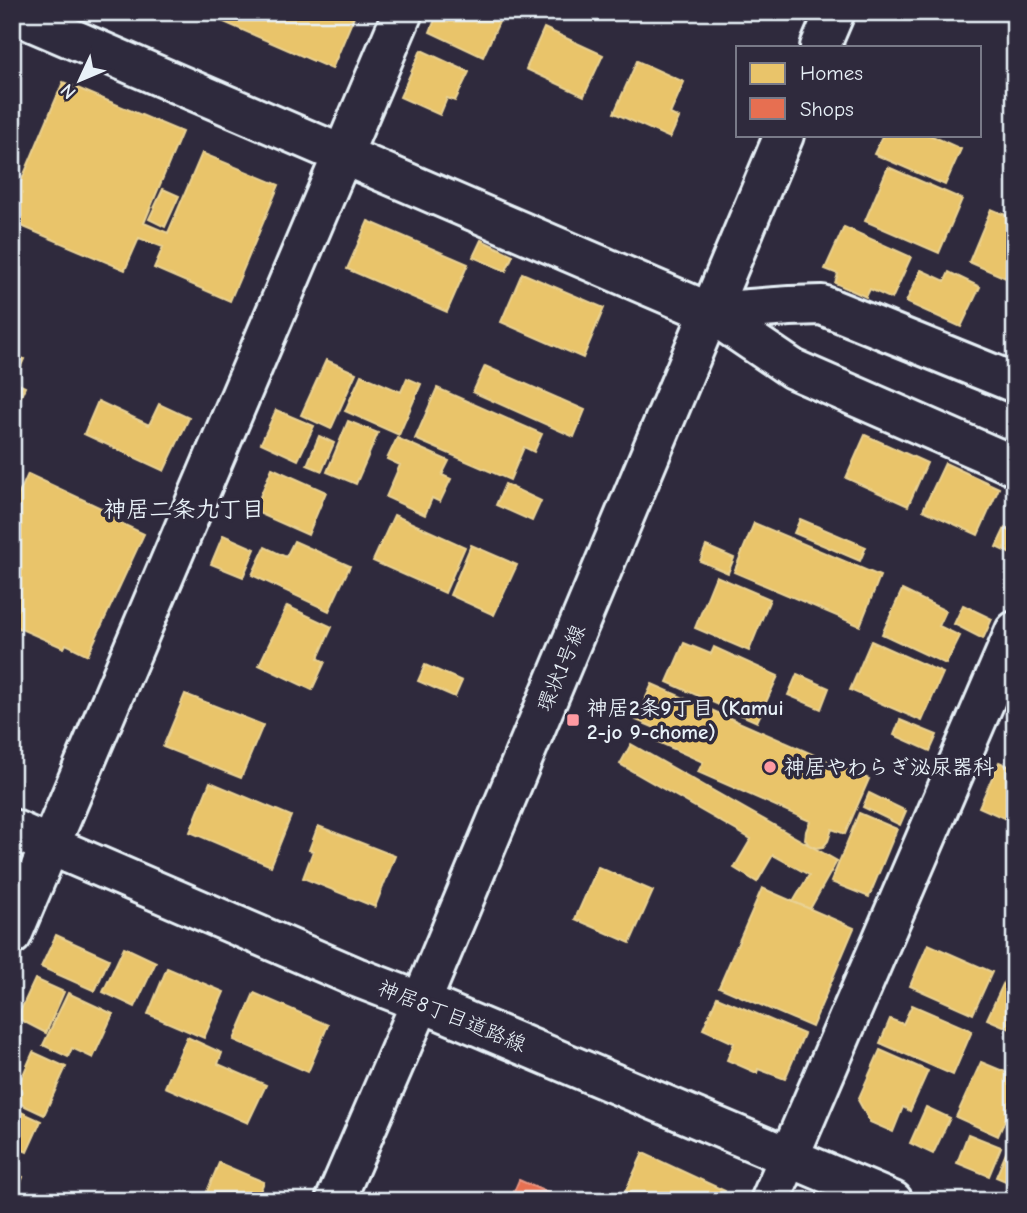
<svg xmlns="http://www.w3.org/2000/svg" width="1027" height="1213" font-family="'Comic Neue','Klee One',sans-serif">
  <rect width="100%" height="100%" fill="#2f2a3d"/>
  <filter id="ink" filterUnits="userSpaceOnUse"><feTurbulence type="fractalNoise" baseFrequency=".0143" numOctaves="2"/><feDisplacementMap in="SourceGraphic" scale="14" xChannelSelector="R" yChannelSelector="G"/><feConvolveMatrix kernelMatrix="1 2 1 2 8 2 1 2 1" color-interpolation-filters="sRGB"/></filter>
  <g filter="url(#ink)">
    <path fill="#e9c46a" stroke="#e9d295" stroke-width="2" d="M201,12H356L332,69Z
      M438,12H479L499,22L483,57L430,32Z
      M544,28L603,55L584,96L526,69Z
      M421,50L469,72L455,101L447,98L440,115L400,97Z
      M637,61L684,82L670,114L679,118L670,138L614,113Z
      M63,82L182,132L144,223L168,233L202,153L279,185L230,301L154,268L163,247L139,238L125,270L12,222V203Z
      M883,135H930L961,149L945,185L874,154Z
      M888,167L962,199L939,253L865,221Z
      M163,189L179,196L165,227L149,219Z
      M991,209L1015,219V282L969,262Z
      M368,221L468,264L447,312L347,269Z
      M844,227L911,257L892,299L870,289L866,297L835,283L838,274L825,269Z
      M481,240L513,255L506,271L473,257Z
      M921,270L945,281L949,272L980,287L961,327L906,302Z
      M522,273L604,308L583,358L501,322Z
      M12,354L24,359L14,382L25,387L12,416Z
      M326,360L356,373L331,429L301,415Z
      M485,366L585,410L574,437L473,392Z
      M361,375L401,392L407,378L421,384L399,435L345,411Z
      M437,388L542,434L534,452L524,447L510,480L415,439Z
      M98,401L149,425L159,404L189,418L164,471L84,434Z
      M276,410L314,426L298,460L261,443Z
      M348,421L378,433L356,484L327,472Z
      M865,435L927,463L908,506L846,478Z
      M319,436L334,443L322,471L307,465Z
      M397,438L449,461L442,475L451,479L440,502L432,498L425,515L386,497L400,465L387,459Z
      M945,463L999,488L978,535L923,510Z
      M272,468L326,492L308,535L254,511Z
      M28,474L116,515L114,520L144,534L88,655L66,644L64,648L12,625V509Z
      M505,484L541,501L532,521L496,505Z
      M394,515L465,547L445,593L373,561Z
      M800,519L866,547L860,561L794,533Z
      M754,523L880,576L860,626L734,572Z
      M1005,528L1015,533L1013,555L996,547Z
      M223,535L255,549L243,577L211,564Z
      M294,541L350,566L329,611L252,575L265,547L286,557Z
      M471,545L517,565L494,615L450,595Z
      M706,546L734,558L728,573L700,561Z
      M716,576L770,599L749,651L695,628Z
      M902,590L946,611L939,626L960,636L946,664L882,634Z
      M963,605L992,619L983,639L954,624Z
      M287,606L332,627L318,658L325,662L312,690L259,665Z
      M871,641L943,673L922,721L850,690Z
      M684,643L711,654L714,647L778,676L757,722L667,682Z
      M425,665L462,681L455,697L418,681Z
      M797,674L829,688L821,709L788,695Z
      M652,684L869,779L845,834L832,829L828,841L823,847L816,848L809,845L805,839L806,831L810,821L698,772L703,762L656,741L660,730L636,720Z
      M185,694L263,725L241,778L163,747Z
      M900,720L937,735L930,751L894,735Z
      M631,744L837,861L810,909L793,902L809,875L773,855L757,882L734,868L751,839L620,764Z
      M999,762L1015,769V823L979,807Z
      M210,782L291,816L271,866L190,832Z
      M869,793L906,811L900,825L863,807Z
      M859,813L897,829L869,897L831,882Z
      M318,826L395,856L375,907L303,878L313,851L309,850Z
      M598,867L653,891L630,943L575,919Z
      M762,888L854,928L812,1027L719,987Z
      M56,935L109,959L95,991L41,967Z
      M928,944L992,972L973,1014L910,986Z
      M124,947L156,962L135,1007L103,992Z
      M167,968L224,992L204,1038L148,1014Z
      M35,979L64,992L46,1033L17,1018Z
      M1004,982L1015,987V1031L987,1019Z
      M68,993L113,1014L93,1058L72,1048L68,1057L43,1045Z
      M254,993L328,1025L308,1072L234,1040Z
      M717,997L804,1034L785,1079L758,1069L757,1073L727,1060L734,1043L703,1029Z
      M912,1005L972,1031L953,1075L880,1043L890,1019L903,1024Z
      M187,1037L222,1053L218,1064L266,1085L248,1123L165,1087Z
      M880,1050L928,1071L910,1111L903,1107L893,1132L870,1122L858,1100Z
      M33,1052L66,1067L44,1115L12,1100Z
      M981,1062L1015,1076V1098L998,1136L956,1117Z
      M926,1107L950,1118L933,1154L910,1143Z
      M12,1108L41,1121L27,1152L12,1145Z
      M968,1134L1001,1147L989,1176L957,1163Z
      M1009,1146L1015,1148V1185L996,1177Z
      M643,1153L725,1191L721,1201H621Z
      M219,1163L264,1182L256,1201H203Z
      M12,1172L23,1177L16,1194L33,1201H12Z"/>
    <path fill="#e76f51" stroke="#e79683" stroke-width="2" d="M519,1180L566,1201H510Z"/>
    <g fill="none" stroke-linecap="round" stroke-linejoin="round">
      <g stroke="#e8f1f8" stroke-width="44">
        <path id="minor" d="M12,13L709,312L793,369L1015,466
          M709,312L790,306L822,305L1015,383
          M12,829L356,977L421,1002L893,1201
          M12,935L403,12
          M770,1201L1015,631"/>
      </g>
      <g stroke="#e8f1f8" stroke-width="44">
        <path id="major" d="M820,47L835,12
          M335,1201L421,1002L784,135"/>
      </g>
      <use href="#minor" stroke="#2f2a3d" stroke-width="38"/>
      <use href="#major" stroke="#2f2a3d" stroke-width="38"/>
    </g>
  </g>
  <g fill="#ff9aa2" stroke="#2f2a3d" stroke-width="2.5">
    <rect x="566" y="713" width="14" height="14" rx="3.5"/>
    <circle cx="770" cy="767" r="7"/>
  </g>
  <g text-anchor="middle" stroke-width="7" stroke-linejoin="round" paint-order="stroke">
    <g font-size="21" fill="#e8f1f8" stroke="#2f2a3d">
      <text transform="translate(561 668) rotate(-67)" y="7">環状1号線</text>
      <text transform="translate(452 1016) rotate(22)" y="7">神居8丁目道路線</text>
    </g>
    <g font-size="21" font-weight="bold" fill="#e8f1f8" stroke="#2f2a3d" text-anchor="start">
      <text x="587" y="715">神居2条9丁目 (Kamui<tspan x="587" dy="24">2-jo 9-chome)</tspan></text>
      <text x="784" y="774">神居やわらぎ泌尿器科</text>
    </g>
    <g font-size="23" font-weight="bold" fill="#e8f1f8" stroke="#2f2a3d">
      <text x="184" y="517">神居二条九丁目</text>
    </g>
  </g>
  <rect width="1027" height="1213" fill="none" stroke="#2f2a3d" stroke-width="42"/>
  <rect x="21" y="21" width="985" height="1171" fill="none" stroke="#e8f1f8" stroke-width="2.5" filter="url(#ink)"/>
  <rect x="736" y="46" width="245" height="91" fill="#2f2a3d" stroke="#797a88" stroke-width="2"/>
  <rect x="750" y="63" width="35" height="21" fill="#e9c46a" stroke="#797a88" stroke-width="2"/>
  <text x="800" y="80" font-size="21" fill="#e8f1f8">Homes</text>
  <rect x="750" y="98" width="35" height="21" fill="#e76f51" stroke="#797a88" stroke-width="2"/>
  <text x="800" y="116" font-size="21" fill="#e8f1f8">Shops</text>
  <g transform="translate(80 80) rotate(226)" stroke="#2f2a3d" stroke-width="5" paint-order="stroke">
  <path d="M0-5L12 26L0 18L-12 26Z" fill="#e8f1f8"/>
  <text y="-10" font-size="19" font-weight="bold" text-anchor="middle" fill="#e8f1f8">N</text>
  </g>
</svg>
